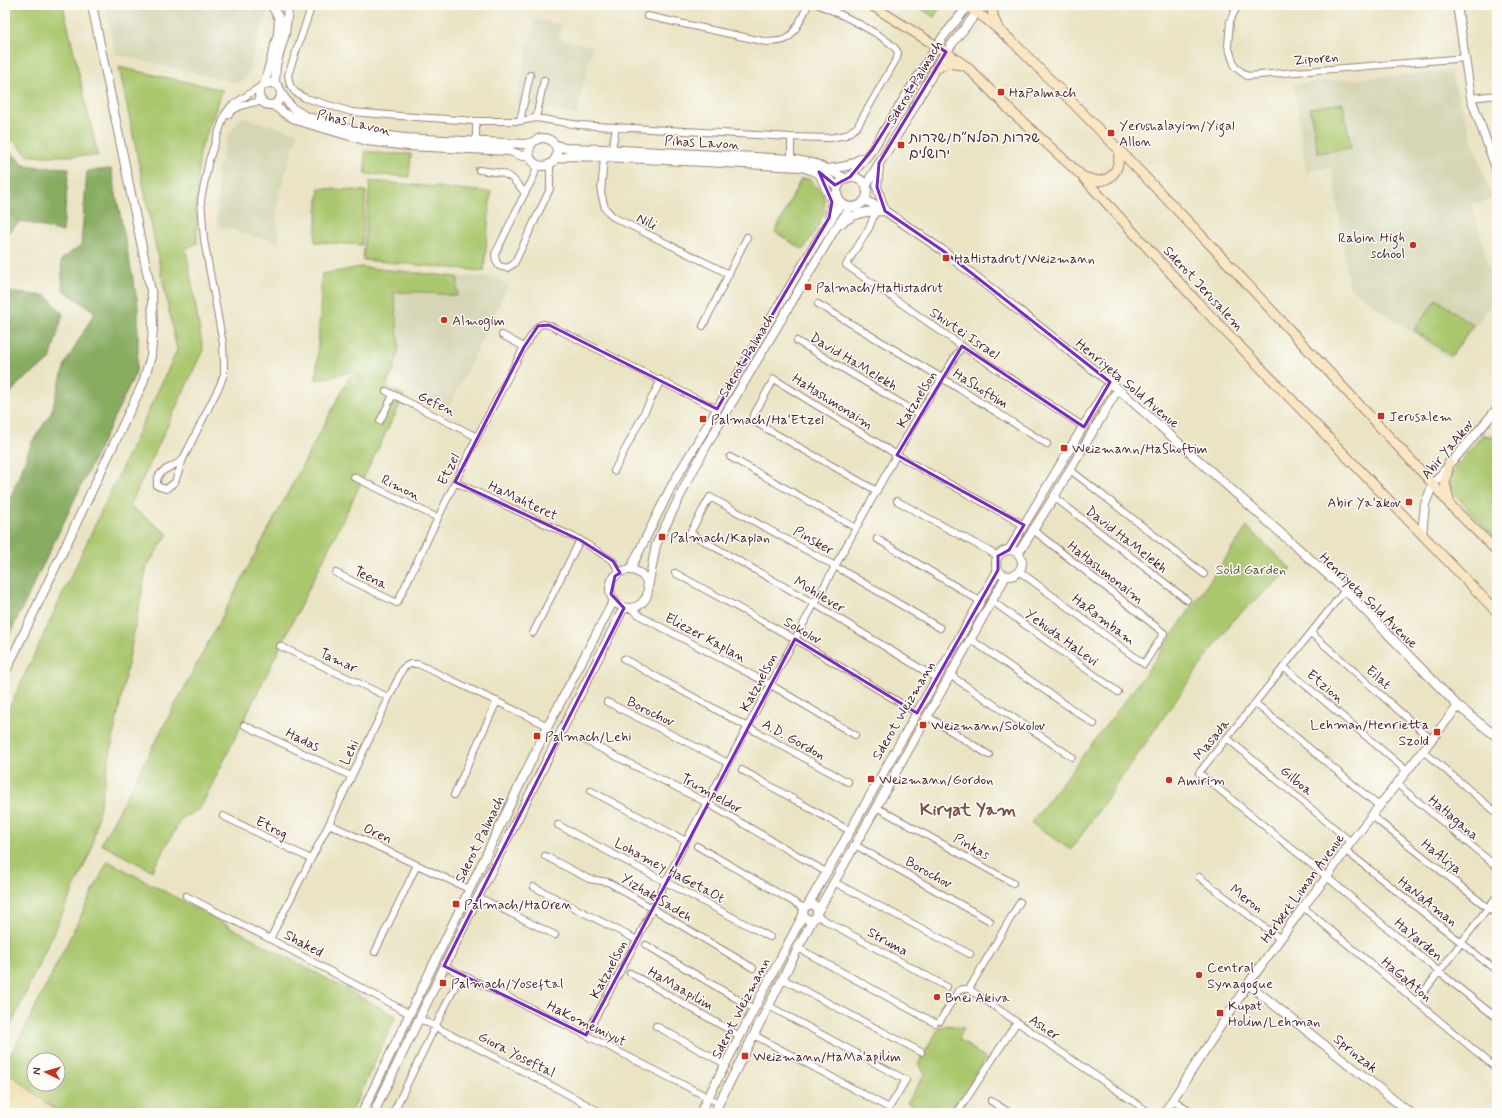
<svg xmlns="http://www.w3.org/2000/svg" width="1502" height="1118" font-family="Mynerve,'Playpen Sans Hebrew',sans-serif">
  <rect width="100%" height="100%" fill="#fdfcf7"/>
  <filter id="ink" filterUnits="userSpaceOnUse"><feTurbulence type="fractalNoise" baseFrequency=".025" numOctaves="2"/><feDisplacementMap in="SourceGraphic" scale="8" xChannelSelector="R" yChannelSelector="G"/><feConvolveMatrix kernelMatrix="1 2 1 2 8 2 1 2 1" color-interpolation-filters="sRGB"/></filter>
  <filter id="wash" filterUnits="userSpaceOnUse"><feTurbulence type="fractalNoise" baseFrequency=".012" numOctaves="4" result="noise"/><feDisplacementMap in="SourceGraphic" scale="16" xChannelSelector="R" yChannelSelector="G"/><feGaussianBlur stdDeviation="0.9" result="paint"/><feColorMatrix in="noise" values="0 0 0 0 0 0 0 0 0 0 0 0 0 0 0 0 0 1.4 0 .05"/><feComposite in="paint" operator="in"/></filter>
  <g filter="url(#wash)">
    <rect width="100%" height="100%" fill="#eae4c4"/>
    <path fill="#d6d6b6" d="M105,5H269L246,79L237,83L115,54Z
      M534,19L562,25L559,39L592,46L577,115L516,102Z
      M1450,71L1492,199L1472,204L1497,297L1450,360L1349,287L1332,167L1306,172L1294,84Z
      M242,117L298,133L280,190L277,213L279,243L217,226L218,170L228,135Z
      M423,274L458,277L495,278L509,285L446,413L431,406L434,399L402,382L403,379L393,372L399,347L394,291Z"/>
    <path fill="#aac76e" stroke="#7a734c" fill-rule="evenodd" d="M5,5H63L98,156H29L5,134Z
      M914,5H939L941,6L934,17Z
      M119,67L223,90L200,151L197,183V243L186,249L203,350L130,506L168,534L147,566L91,851L5,1038V717L177,350Z
      M1343,103L1351,148L1318,153L1310,108Z
      M365,151L388,154H411L409,177L365,174Z
      M801,179H809C814,184 819,188 822,193C832,212 812,235 803,250L775,232Z
      M370,181L491,192L484,271L363,260Z
      M319,188L366,191L362,245L315,242Z
      M361,267L458,277L457,296L422,292H394L399,347L393,372L386,386L404,396L200,809L182,818L152,871L101,844L350,376L361,377L351,372L316,380L322,274Z
      M1436,299L1473,325L1451,356L1414,330Z
      M1483,434L1497,439V533L1494,537L1450,490L1451,473Z
      M1247,527L1291,569L1234,619L1177,698L1071,850L1031,823L1141,680Z
      M108,861L396,1016L351,1113H61L5,1075V1063L19,1040ZM34,1060H58V1084H34Z
      M948,1025L964,1028L959,1039L986,1059L950,1113H918L907,1102L925,1074L918,1064L939,1028Z"/>
    <path fill="#87ac61" stroke="#686646" d="M5,147L26,166L69,168L63,232L21,221L5,235Z
      M111,169L138,304V352L136,372L5,644V519L10,499L32,442L51,413L65,364L95,312L63,290L61,260L81,245L87,171Z
      M5,292L47,296L63,314L50,360L19,383L5,400Z"/>
    <path fill="#eeda9e" stroke="#9c7c64" d="M5,1070L59,1113H5Z"/>
  </g>
  <g filter="url(#ink)">
    <g fill="none" stroke-linecap="round" stroke-linejoin="round">
      <g stroke="#9a8278" stroke-width="8">
        <path id="minor" d="M298,5L311,9
          M312,5L288,75L290,85L295,92L305,98L352,112L400,116L476,121H520L536,118L579,125L791,137L830,138L846,135L857,127L897,58L898,53C893,38 834,11 819,5
          M1238,5L1230,21L1228,46L1235,67L1247,76L1466,58
          M647,16L767,42C773,41 781,42 786,39C794,36 804,13 808,5
          M1471,98L1497,95
          M228,115C235,107 249,102 261,102
          M536,118L544,80
          M520,121L530,75
          M476,141V121
          M612,149L616,127
          M604,157L601,193L605,208L613,217L729,274
          M791,159V137
          M536,164C536,178 529,184 524,195C514,215 505,235 495,254L496,261L499,266L507,268L514,264L550,189V164
          M479,170L502,173L512,178L525,193
          M876,211L869,228L846,265L962,346L1084,427
          M818,304L942,378L1047,444
          M703,326L747,237
          M502,335L524,347
          M797,341L919,414
          M386,391L477,437
          M380,421L393,395
          M730,457L856,528
          M183,459C173,469 155,468 157,486L166,489L175,482L183,459L220,385L224,374V366L223,344L204,240L201,200L209,160L225,114L231,106L261,86
          M1069,469L1204,574
          M614,471L661,380
          M354,477L438,518
          M455,482L580,540L613,561L620,573
          M877,491L751,420L774,379L897,455L1024,525
          M1054,497L1187,600
          M897,501L998,556
          M877,539L980,601
          M1019,571L1144,664L1164,633L1032,529
          M336,573L397,603L477,437L524,347L538,326L543,324L549,325L717,409
          M675,573L795,639L917,713
          M1345,590L1199,773L1327,877L1439,972L1497,1018
          M992,601L1118,692
          M630,608L642,617L771,685L855,735
          M533,633L580,540
          M1311,633L1432,740
          M970,639L1094,724
          M280,646L388,697
          M624,659L848,782
          M1284,667L1407,771
          M950,675L1072,757
          M936,678L815,604L690,533L710,497L835,566L940,628
          M607,702L728,763
          M1255,703L1379,806
          M927,716L989,755
          M244,725L351,776
          M1227,738L1351,842
          M584,740L707,803L826,872
          M1423,751L1497,813
          M742,770L850,831
          M1397,784L1497,867
          M591,791L686,841
          M454,795L497,701
          M876,807L1013,883
          M223,816L311,859
          M1372,816L1497,915
          M329,824L469,889
          M558,825L770,937
          M855,845L990,921
          M697,846L804,908
          M1345,850L1497,971
          M545,856L589,879L608,882L753,968
          M1199,877L1280,939
          M834,882L970,954
          M534,887L637,940
          M186,896L270,939L410,1014
          M478,897L555,935
          M1303,907L1497,1069
          M817,916L947,987
          M270,939L329,824L403,668L410,664H418L548,726
          M646,945L754,1009
          M798,948L935,1023
          M375,952L417,865
          M444,966L586,1035L719,1103
          M630,973L740,1036
          M783,979L921,1052
          M1416,1002L1497,896
          M420,1019L560,1090L602,1113
          M940,1021L958,991L963,989H969
          M1017,1022L969,989L1020,902
          M656,1026L725,1064
          M586,1035L637,940L652,909L686,841L795,639L919,414L962,346
          M754,1035L889,1108L906,1080L769,1006
          M1173,1100L1194,1113
          M991,1101L1010,1113
          M393,1113L461,974
          M957,1113L1017,1022L1150,1113"/>
      </g>
      <g stroke="#9a8278" stroke-width="10">
        <path id="tertiary" d="M1457,5L1471,98L1497,171
          M259 94a11 11 0 1 1 22 0a11 11 0 1 1-22 0Z
          M264,85L278,34L279,18L273,8
          M278,86L275,83L276,65L285,34L288,8
          M281,93L292,108L305,116L361,132L404,138L525,144L533,142
          M273,105L287,115L299,121L367,141L409,146L510,151L522,156L529,155
          M529 152a14 14 0 1 1 28 0a14 14 0 1 1-28 0Z
          M554,144L564,148L602,149L791,159L816,164L845,178
          M555,159L569,156L604,157L802,167C816,172 827,175 837,187
          M828,169L847,166L862,158
          M819,173L832,202L829,218
          M837 192a15 15 0 1 1 30 0a15 15 0 1 1-30 0Z
          M850,177L872,150L942,38L969,5
          M866,188L870,178L909,116L939,62L952,44L983,5
          M865,200L885,211L942,250L1118,389L1345,590L1458,706L1497,737
          M842,223C856,212 868,211 885,211L877,187L879,167
          M1422,534L1425,504L1433,484L1497,409
          M996 563a13 13 0 1 1 26 0a13 13 0 1 1-26 0Z
          M1009,550L1110,382
          M1018,554L1054,497L1118,389
          M630,570L672,485L817,241L841,204
          M610 589a19 19 0 1 1 38 0a19 19 0 1 1-38 0Z
          M648,587L656,545L686,484L708,443L835,229L850,208
          M5,673L143,383L151,356L153,328L152,296L92,5
          M808,905L998,570
          M818,911L1006,576
          M1248,984L1410,1113
          M362,1113L548,726L614,600
          M376,1113L377,1106L478,897L624,607
          M700,1113L803,915L804,908L810,904L814,905L817,909V916L813,919L808,920L803,915
          M714,1113L813,919
          M1164,1113L1248,984L1303,907L1327,877L1351,842L1458,706"/>
      </g>
      <g stroke="#9a8278" stroke-width="11">
        <path id="secondary" d="M871,5L946,52L966,66L1013,113L1081,175L1199,304L1497,612
          M965,5L986,19L1013,42L1126,157L1221,256L1433,484L1450,505L1497,551
          M991,5L994,19L998,27
          M934,70L947,63L962,65
          M1084,177L1098,181C1116,180 1121,163 1118,148
          M1449,501L1445,483L1449,463"/>
      </g>
      <use href="#minor" stroke="#fff" stroke-width="6"/>
      <use href="#tertiary" stroke="#fff" stroke-width="8"/>
      <use href="#secondary" stroke="#f9e7c3" stroke-width="9"/>
    </g>
  </g>
  <path fill="none" stroke="#7b2cbf" stroke-width="3" stroke-linejoin="round" d="M937,46L946,52L879,163L877,187L885,211L942,250L1110,382L1084,427L962,346L897,455L1024,525L1009,550L998,556V570L917,713L795,639L586,1035L444,966L624,608L611,594L615,576L620,573L613,561L580,540L455,482L524,347L538,326L549,325L717,409L829,218L832,202L819,172L835,185L850,177L872,150Z"/>
  <g fill="#c8321e" stroke="#fdfcf7" stroke-width="1.5">
    <rect x="997" y="88" width="8" height="8" rx="2"/>
    <rect x="1107" y="129" width="8" height="8" rx="2"/>
    <rect x="897" y="141" width="8" height="8" rx="2"/>
    <circle cx="1413" cy="245" r="4"/>
    <rect x="942" y="254" width="8" height="8" rx="2"/>
    <rect x="804" y="283" width="8" height="8" rx="2"/>
    <circle cx="444" cy="320" r="4"/>
    <rect x="1377" y="412" width="8" height="8" rx="2"/>
    <rect x="699" y="415" width="8" height="8" rx="2"/>
    <rect x="1060" y="444" width="8" height="8" rx="2"/>
    <rect x="1405" y="498" width="8" height="8" rx="2"/>
    <rect x="658" y="533" width="8" height="8" rx="2"/>
    <rect x="919" y="721" width="8" height="8" rx="2"/>
    <rect x="1433" y="728" width="8" height="8" rx="2"/>
    <rect x="533" y="732" width="8" height="8" rx="2"/>
    <rect x="867" y="775" width="8" height="8" rx="2"/>
    <circle cx="1169" cy="780" r="4"/>
    <rect x="452" y="900" width="8" height="8" rx="2"/>
    <circle cx="1199" cy="975" r="4"/>
    <rect x="439" y="979" width="8" height="8" rx="2"/>
    <circle cx="937" cy="997" r="4"/>
    <rect x="1216" y="1009" width="8" height="8" rx="2"/>
    <rect x="741" y="1052" width="8" height="8" rx="2"/>
  </g>
  <g text-anchor="middle" stroke-width="3" stroke-linejoin="round" paint-order="stroke">
    <g font-size="14" fill="#4a1f2b" stroke="#fdfcf7">
      <text transform="translate(1316 58) rotate(-5)" y="5">Ziporen</text>
      <text transform="translate(914 82) rotate(-59)" y="5">Sderot Palmach</text>
      <text transform="translate(354 122) rotate(13)" y="5">Pihas Lavon</text>
      <text transform="translate(702 142) rotate(3)" y="5">Pihas Lavon</text>
      <text transform="translate(647 221) rotate(26)" y="5">Nili</text>
      <text transform="translate(1204 288) rotate(47)" y="5">Sderot Jerusalem</text>
      <text transform="translate(965 333) rotate(34)" y="5">Shivtei Israel</text>
      <text transform="translate(746 355) rotate(-59)" y="5">Sderot Palmach</text>
      <text transform="translate(854 361) rotate(31)" y="5">David HaMelekh</text>
      <text transform="translate(1128 383) rotate(40)" y="5">Henriyeta Sold Avenue</text>
      <text transform="translate(981 388) rotate(32)" y="5">HaShoftim</text>
      <text transform="translate(916 399) rotate(-59)" y="5">Katznelson</text>
      <text transform="translate(833 401) rotate(32)" y="5">HaHashmonaim</text>
      <text transform="translate(437 403) rotate(26)" y="5">Gefen</text>
      <text transform="translate(1447 449) rotate(-50)" y="5">Abir YaAkov</text>
      <text transform="translate(448 469) rotate(-64)" y="5">Etzel</text>
      <text transform="translate(401 487) rotate(26)" y="5">Rimon</text>
      <text transform="translate(523 500) rotate(25)" y="5">HaMahteret</text>
      <text transform="translate(1127 539) rotate(38)" y="5">David HaMelekh</text>
      <text transform="translate(814 540) rotate(29)" y="5">Pinsker</text>
      <text transform="translate(1106 572) rotate(38)" y="5">HaHashmonaim</text>
      <text transform="translate(371 577) rotate(26)" y="5">Teena</text>
      <text transform="translate(820 594) rotate(31)" y="5">Mohilever</text>
      <text transform="translate(1369 600) rotate(44)" y="5">Henriyeta Sold Avenue</text>
      <text transform="translate(1104 619) rotate(37)" y="5">HaRambam</text>
      <text transform="translate(803 630) rotate(30)" y="5">Sokolov</text>
      <text transform="translate(706 637) rotate(28)" y="5">Eliezer Kaplan</text>
      <text transform="translate(1062 637) rotate(36)" y="5">Yehuda HaLevi</text>
      <text transform="translate(339 660) rotate(25)" y="5">Tamar</text>
      <text transform="translate(1379 677) rotate(41)" y="5">Eilat</text>
      <text transform="translate(758 682) rotate(-62)" y="5">Katznelson</text>
      <text transform="translate(1326 686) rotate(40)" y="5">Etzion</text>
      <text transform="translate(903 710) rotate(-60)" y="5">Sderot Weizmann</text>
      <text transform="translate(651 711) rotate(26)" y="5">Borochov</text>
      <text transform="translate(303 739) rotate(26)" y="5">Hadas</text>
      <text transform="translate(794 739) rotate(29)" y="5">A.D. Gordon</text>
      <text transform="translate(1211 739) rotate(-51)" y="5">Masada</text>
      <text transform="translate(349 752) rotate(-64)" y="5">Lehi</text>
      <text transform="translate(1297 780) rotate(40)" y="5">Gilboa</text>
      <text transform="translate(712 793) rotate(29)" y="5">Trumpeldor</text>
      <text transform="translate(1454 817) rotate(40)" y="5">HaHagana</text>
      <text transform="translate(272 827) rotate(26)" y="5">Etrog</text>
      <text transform="translate(378 833) rotate(25)" y="5">Oren</text>
      <text transform="translate(479 839) rotate(-64)" y="5">Sderot Palmach</text>
      <text transform="translate(972 846) rotate(29)" y="5">Pinkas</text>
      <text transform="translate(1442 856) rotate(38)" y="5">HaAliya</text>
      <text transform="translate(670 870) rotate(28)" y="5">Lohamey HaGetaOt</text>
      <text transform="translate(929 872) rotate(29)" y="5">Borochov</text>
      <text transform="translate(1302 888) rotate(-54)" y="5">Herbert Liman Avenue</text>
      <text transform="translate(657 897) rotate(31)" y="5">Yizhak Sadeh</text>
      <text transform="translate(1247 898) rotate(37)" y="5">Meron</text>
      <text transform="translate(1428 901) rotate(38)" y="5">HaNaAman</text>
      <text transform="translate(1419 939) rotate(40)" y="5">HaYarden</text>
      <text transform="translate(888 941) rotate(29)" y="5">Struma</text>
      <text transform="translate(304 943) rotate(28)" y="5">Shaked</text>
      <text transform="translate(608 969) rotate(-62)" y="5">Katznelson</text>
      <text transform="translate(1407 979) rotate(40)" y="5">HaGaAton</text>
      <text transform="translate(681 988) rotate(30)" y="5">HaMaapilim</text>
      <text transform="translate(740 1008) rotate(-63)" y="5">Sderot Weizmann</text>
      <text transform="translate(587 1023) rotate(26)" y="5">HaKomemiyut</text>
      <text transform="translate(1045 1027) rotate(34)" y="5">Asher</text>
      <text transform="translate(1356 1053) rotate(39)" y="5">Sprinzak</text>
      <text transform="translate(517 1054) rotate(27)" y="5">Giora Yoseftal</text>
    </g>
    <g font-size="14" fill="#4a1f2b" stroke="#fdfcf7" text-anchor="start">
      <text x="1009" y="97">HaPalmach</text>
      <text x="1119" y="130">Yerushalayim/Yigal<tspan x="1119" dy="16">Allon</tspan></text>
      <text x="909" y="142">שדרות הפלמ״ח/שדרות<tspan x="909" dy="16">ירושלים</tspan></text>
      <text x="1405" y="242" text-anchor="end">Rabin High<tspan x="1405" dy="16">school</tspan></text>
      <text x="954" y="263">HaHistadrut/Weizmann</text>
      <text x="816" y="292">Palmach/HaHistadrut</text>
      <text x="452" y="325">Almogim</text>
      <text x="1389" y="421">Jerusalem</text>
      <text x="711" y="424">Palmach/Ha'Etzel</text>
      <text x="1072" y="453">Weizmann/HaShoftim</text>
      <text x="1401" y="507" text-anchor="end">Abir Ya'akov</text>
      <text x="670" y="542">Palmach/Kaplan</text>
      <text x="1429" y="729" text-anchor="end">Lehman/Henrietta<tspan x="1429" dy="16">Szold</tspan></text>
      <text x="931" y="730">Weizmann/Sokolov</text>
      <text x="545" y="741">Palmach/Lehi</text>
      <text x="879" y="784">Weizmann/Gordon</text>
      <text x="1177" y="785">Amirim</text>
      <text x="464" y="909">Palmach/HaOren</text>
      <text x="1207" y="972">Central<tspan x="1207" dy="16">Synagogue</tspan></text>
      <text x="451" y="988">Palmach/Yoseftal</text>
      <text x="945" y="1002">Bnei Akiva</text>
      <text x="1228" y="1010">Kupat<tspan x="1228" dy="16">Holim/Lehman</tspan></text>
      <text x="753" y="1061">Weizmann/HaMa'apilim</text>
    </g>
    <g font-size="14" fill="#67513f" stroke="#fdfcf7">
      <text x="1251" y="574">Sold Garden</text>
    </g>
    <g font-size="18" font-weight="bold" fill="#78504a" stroke="#fdfcf7">
      <text x="968" y="815">Kiryat Yam</text>
    </g>
  </g>
  <rect width="1502" height="1118" fill="none" stroke="#fdfcf7" stroke-width="20"/>
  <g transform="translate(46 1072) rotate(275)"><circle r="19" fill="#fdfcf7" stroke="#b5a4a5"/>
  <path d="M0-3L7 15L0 10L-7 15Z" fill="#c8321e"/>
  <text y="-6" font-size="11" font-weight="bold" text-anchor="middle" fill="#4a1f2b">N</text>
  </g>
</svg>
